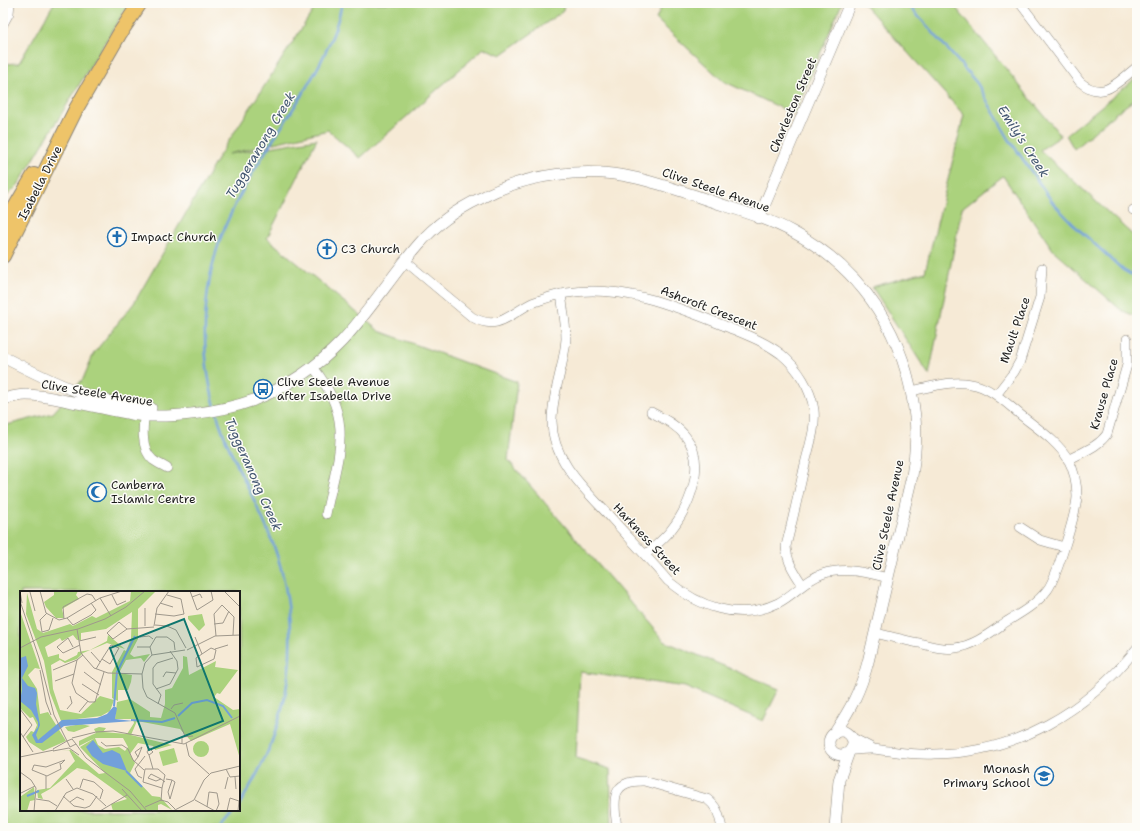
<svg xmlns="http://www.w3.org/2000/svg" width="1140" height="831" font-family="'Shantell Sans',sans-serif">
  <rect width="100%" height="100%" fill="#fdfcf7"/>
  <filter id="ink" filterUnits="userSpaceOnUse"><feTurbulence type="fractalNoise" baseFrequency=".025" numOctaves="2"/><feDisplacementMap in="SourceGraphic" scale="8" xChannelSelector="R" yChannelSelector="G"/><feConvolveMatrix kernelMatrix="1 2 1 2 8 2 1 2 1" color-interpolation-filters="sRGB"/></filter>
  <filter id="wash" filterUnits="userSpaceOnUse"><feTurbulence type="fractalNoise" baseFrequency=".012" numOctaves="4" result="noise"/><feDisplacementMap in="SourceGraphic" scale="16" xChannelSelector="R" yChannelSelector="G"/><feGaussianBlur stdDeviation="0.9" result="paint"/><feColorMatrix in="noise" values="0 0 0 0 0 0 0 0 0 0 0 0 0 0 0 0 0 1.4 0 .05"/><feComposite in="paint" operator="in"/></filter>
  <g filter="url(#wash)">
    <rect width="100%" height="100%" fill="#f6ead6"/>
    <path fill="#abd27d" stroke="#64774c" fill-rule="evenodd" d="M54,3H129L18,185L3,200V64L19,63Z
      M318,3H564L563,11L501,55L484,48L360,158L328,130L229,154L317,139L267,238L379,331L517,382L508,460L664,641L779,689L763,721L685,687L580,672L576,758L610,769L612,828H3V426L53,413L83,379L94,353L134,303L219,156ZM21,592H239V810H21Z
      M663,3H842L794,114L723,81L656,19Z
      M863,3H952L1061,136L1040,150L1137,239V317L1121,310L1053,250L1003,176L962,208L929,375L872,287L925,272L964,115Z
      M1137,77V98L1117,112L1074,149L1066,135Z"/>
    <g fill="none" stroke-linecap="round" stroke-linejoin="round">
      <path stroke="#72a0da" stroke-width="2.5" d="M906,3L930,29L977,83L1009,139L1053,203L1075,226L1123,270L1137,278
        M215,407C197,343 203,269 233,209C248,178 267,149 286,120C309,84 334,46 342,3
        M217,414C229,457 254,495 270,536C296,599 297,674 273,738C265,762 252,784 239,805
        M220,828L235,810"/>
    </g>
  </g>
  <g filter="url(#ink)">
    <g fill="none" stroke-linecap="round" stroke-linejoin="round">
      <g stroke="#898379" stroke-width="10">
        <path id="minor" d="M1020,3L1080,82C1104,102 1117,82 1137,67
          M3,24L9,13L10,3
          M1133,210L1137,208
          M405,261L472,317C499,332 509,314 532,303C543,299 555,295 567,293C622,284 675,306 725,326C744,334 764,341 781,354C798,368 811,389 814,410C816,428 809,447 805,464C799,491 793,519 786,546C787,562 794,572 802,584
          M561,294C563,309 566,324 566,339C564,367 552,393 552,421C552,462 588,492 613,520C631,540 650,560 668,581C699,607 739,622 778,603C794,595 805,580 822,574C844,567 866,572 888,578
          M313,367C356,421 338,454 326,514
          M996,395L1014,372L1020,361L1040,297L1042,268
          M145,410C143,425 140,449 153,460C157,463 162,465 167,468
          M1068,460C1082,452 1098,447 1107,434L1127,365V339
          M1020,527L1040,540L1064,547
          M645,555C654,547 664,539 671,530C690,506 707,464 686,437C677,425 664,419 651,412
          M875,633C889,636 904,640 919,643C931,646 943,650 955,648C974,646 990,633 1006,622C1021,613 1037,604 1048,589C1057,576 1076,513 1077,497C1077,484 1074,470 1068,459C1057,441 1038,429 1022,416C1007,404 991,387 971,384C951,380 931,387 911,391
          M851,737L872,748
          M850,750C857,750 865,749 872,749C878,749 884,751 890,751C904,753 920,755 935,754C1017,753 1087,711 1137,648
          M617,828C614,802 609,780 644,781L707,799C718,807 719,816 722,828"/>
      </g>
      <g stroke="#898379" stroke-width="12">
        <path id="tertiary" d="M759,218L850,3
          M3,357C50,381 97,405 151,408
          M3,399C11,397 19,395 26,395C40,395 54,398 67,401C89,405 110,410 131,414C166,420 221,412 254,400C287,387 317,367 342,341C370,311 392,275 419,244C436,224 458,209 481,198C526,174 586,166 636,178C658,183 678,190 699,197C730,208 764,216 793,232C864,270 907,338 915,417C917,437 915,457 912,476L868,662C860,692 851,708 834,734
          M829 743a12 12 0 1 1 24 0a12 12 0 1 1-24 0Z
          M835,828L839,780L849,752"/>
      </g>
      <g stroke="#898379" stroke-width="16">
        <path id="primary" d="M3,228L34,175
          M3,256L76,109L120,33L140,3"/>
      </g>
      <use href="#minor" stroke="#fff" stroke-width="9"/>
      <use href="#tertiary" stroke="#fff" stroke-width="11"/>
      <use href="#primary" stroke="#eec469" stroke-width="14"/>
    </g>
  </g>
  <defs>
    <g id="church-ring" transform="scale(1)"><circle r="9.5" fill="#fdfcf7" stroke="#1f6fb2" stroke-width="1.5"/><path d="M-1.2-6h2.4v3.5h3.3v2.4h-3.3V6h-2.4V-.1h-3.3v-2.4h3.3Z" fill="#1f6fb2"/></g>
    <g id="bus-ring" transform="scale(1)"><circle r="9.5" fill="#fdfcf7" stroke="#1f6fb2" stroke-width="1.5"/><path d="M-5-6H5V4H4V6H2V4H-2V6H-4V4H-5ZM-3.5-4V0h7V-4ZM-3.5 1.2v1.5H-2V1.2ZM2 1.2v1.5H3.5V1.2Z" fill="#1f6fb2"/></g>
    <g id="mosque-ring" transform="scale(1)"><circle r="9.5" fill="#fdfcf7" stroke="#1f6fb2" stroke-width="1.5"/><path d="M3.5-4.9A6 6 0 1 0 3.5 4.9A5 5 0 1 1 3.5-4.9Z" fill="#1f6fb2"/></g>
    <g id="school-ring" transform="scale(1)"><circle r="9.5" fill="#fdfcf7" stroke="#1f6fb2" stroke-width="1.5"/><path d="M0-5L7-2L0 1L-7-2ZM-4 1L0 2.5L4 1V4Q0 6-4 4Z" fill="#1f6fb2"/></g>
  </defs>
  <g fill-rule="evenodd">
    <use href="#church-ring" x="117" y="237"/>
    <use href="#church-ring" x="327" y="249"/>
    <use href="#bus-ring" x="263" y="389"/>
    <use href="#mosque-ring" x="97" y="492"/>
    <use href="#school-ring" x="1044" y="776"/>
  </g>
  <g text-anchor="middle" stroke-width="3" stroke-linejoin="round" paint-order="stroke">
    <g font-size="12" fill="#1c1c1c" stroke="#fdfcf7">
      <text transform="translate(793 105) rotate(-67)" y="4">Charleston Street</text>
      <text transform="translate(40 183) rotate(-63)" y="4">Isabella Drive</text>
      <text transform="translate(716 190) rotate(19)" y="4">Clive Steele Avenue</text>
      <text transform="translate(709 308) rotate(21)" y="4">Ashcroft Crescent</text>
      <text transform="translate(1015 330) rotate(-71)" y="4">Mault Place</text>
      <text transform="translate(97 393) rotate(9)" y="4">Clive Steele Avenue</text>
      <text transform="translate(1104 394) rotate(-74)" y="4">Krause Place</text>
      <text transform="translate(888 515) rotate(-78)" y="4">Clive Steele Avenue</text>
      <text transform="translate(647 539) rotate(47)" y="4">Harkness Street</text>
    </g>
    <g font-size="12" fill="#1c1c1c" stroke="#fdfcf7" text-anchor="start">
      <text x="131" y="241">Impact Church</text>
      <text x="341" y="253">C3 Church</text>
      <text x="277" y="386">Clive Steele Avenue<tspan x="277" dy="14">after Isabella Drive</tspan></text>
      <text x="111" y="489">Canberra<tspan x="111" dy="14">Islamic Centre</tspan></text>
      <text x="1030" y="773" text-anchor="end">Monash<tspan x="1030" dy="14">Primary School</tspan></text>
    </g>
    <g font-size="13" font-style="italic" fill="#435771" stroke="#fdfcf7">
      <text transform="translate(1024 141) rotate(57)" y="5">Emily's Creek</text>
      <text transform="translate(260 145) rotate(-59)" y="5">Tuggeranong Creek</text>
      <text transform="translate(254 474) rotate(66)" y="5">Tuggeranong Creek</text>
    </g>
  </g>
  <g transform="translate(20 591)">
    <rect width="220" height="220" fill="#f6ead6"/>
    <path d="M34,0H58L56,4L59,8L42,18L44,27H36L26,16L24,11L34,4ZM111,0H136L118,18V48L110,63L114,66L130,63L124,71L121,67L106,69L99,82L112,84L111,91L108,99H98V110L92,107V81L104,59L106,60L111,48L112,21L86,38L61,42V49H57L53,44L42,50L40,47L25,56L28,66L39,63V67L45,70L57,64L58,61L70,59L87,50L88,44L105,58L87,52L63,62L57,68L45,72L40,69L31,74L33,98L40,119L61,123L80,105L94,109L90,120L81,125L41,130L30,102L24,70L6,23L7,2L17,38L23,42L50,33L53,35L72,25L76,27L110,10ZM0,20L20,78L15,77L8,84L17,98L20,123L28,121L46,150L23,160L9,151L6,146L11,140L14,141L17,134L13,126L10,127L0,117ZM182,23L185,34L179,40L168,28V25ZM163,65L167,66L169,84L196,70L195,76L218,79L200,103L197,102L194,106L213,119L220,118V168L210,133L171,150L160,138L117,130L111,144L152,154L135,159L133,155L118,152L110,163L115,172L110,182L132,205L140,206L152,219L141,213L138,214V220H93L91,213L107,208L67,179L57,177L30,198L21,203L23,208L18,207L17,199L30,197L55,170L49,159L41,160L51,159L79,183L85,182L60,156L75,147L59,155V150L76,142L74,138L79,136L86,137L83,141L107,143L114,132L113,128H95L97,111L110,108L130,121V126L141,127L145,113V99L152,97L163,77ZM75,147H103L108,156L105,160L99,156L85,158L78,154ZM61,133L70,135L54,141L48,140L45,136ZM173 158a8 8 0 1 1 16 0a8 8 0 1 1-16 0ZM154,157L158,171L143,175L139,161ZM14,196L15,209L10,210L7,220H0V206Z" fill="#abd27d" fill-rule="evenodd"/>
    <path d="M6,65L8,75L2,87L8,95L15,97L17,102L16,113L20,134L16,144L18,149L42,129L77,127L87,123L94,115L97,117L95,128L113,130L44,135L22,152H16L12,144L18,136V131L11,119L0,110L2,99L0,67ZM73,149L83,162L92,159L100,163L107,180L83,173L72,165L66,156Z" fill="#72a0da"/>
    <path fill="none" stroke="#72a0da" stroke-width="2" d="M94,115L97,81L115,45M158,125L172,112L187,109L203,115L212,127M111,129L142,131L155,127M106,180L122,196M7,205L19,200"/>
    <path fill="none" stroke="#9f988c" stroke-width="1" d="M0,0L2,12M20,0L26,22L39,29L47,27L80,7L102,0M170,0L177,19L193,9L191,0M204,0L220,16M10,1L15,20M92,4L97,14L106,10M172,6L180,3L182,7M80,7L91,25M0,10L19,67L34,124L47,150L52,148L56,153L50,156L47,150M140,12L153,16M125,17V35M27,22L20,29L22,41L29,39L33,27M135,23L154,25L164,23L161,8L147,4M47,27L53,34L71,24L76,19L71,12M44,28L43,16L67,3L72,4L76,10M194,33L203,32L209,20M135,34L147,35L156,39L166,57M134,35L137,17L149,0M57,38L61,62L74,77L88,82L122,83M107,38L93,48L87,42L99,31L107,38L134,36M196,45L194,23L202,14L214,26L213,44M120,46L129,45L133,48M175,46L182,63M59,50L76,46M53,56L48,47L37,56L43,62L60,54M117,56H130M0,57L21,46L58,38L85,28L106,16L125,0M191,57L196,59L194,68L177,76L176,67ZM195,58L208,54M167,59L195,45L220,44M71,61L80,71M63,64L57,69L52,92L56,102L69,111H75L84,81M132,64L130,56L136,46H147L154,51L155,59M76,78L82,68L90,73L99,57L91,54L82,68M20,79L26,111L31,124M33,79L57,69M64,81L81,94M143,86L146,81L156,82M35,90L54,83M62,93L79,104M136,98L150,93L158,78L157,70L150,60M138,113L141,104L133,93V77L137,72L153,67M0,118L12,134L3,146M47,118L52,112L50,105M151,118L154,114L163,112M59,121L68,110M0,141L13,161M165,145L155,122L127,106L123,97L122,83L125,72L132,64L165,59M52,147L76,141L93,140L164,153L220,125M81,151L86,155L102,154L108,158L113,169L124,179M162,152V146L173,145M166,152L169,165L189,183M56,153L66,167L110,200L127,220M33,158L47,150M33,160L49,157L59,164M129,164L127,161L129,157L133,161L129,164L133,178M0,166L34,159M114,171L118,166L115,161L122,156L118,166M40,172L41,178L27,185L12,179L14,174L26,176L45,169L41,173M206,178L210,186L220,185M0,181L11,189L16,197L14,220M26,185V198M215,186L216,198M122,187L118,185L115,178L125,165M46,188L53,198M141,188L131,183L128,187L136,190L141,188L145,191M146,188L152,189L148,201L150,208L155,191L152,189M60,197L63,188L74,191L83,199L80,208M102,198L122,220M205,198L208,186M1,202L15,195M43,205L54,215L65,217L70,215L77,205M16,208L29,210L37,215M175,209L195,220M141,210L142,197L123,191L125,178H138L145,184L142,197M50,211L57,206L64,209M125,216L141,209L148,211L155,218M187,216L189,201L197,202L199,213L196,220M35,220L46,202L57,197L73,203L86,215M80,220L107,204M153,220L174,209L184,189L191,182L220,175M207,220L210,207L219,210L218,220"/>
    <path fill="#0f766e" fill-opacity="0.15" stroke="#0f766e" stroke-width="2" d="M164,28L203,130L129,159L90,57Z"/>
    <rect width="220" height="220" fill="none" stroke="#1c1c1c" stroke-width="2"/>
  </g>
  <rect width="1140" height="831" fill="none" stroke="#fdfcf7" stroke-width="16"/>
</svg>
